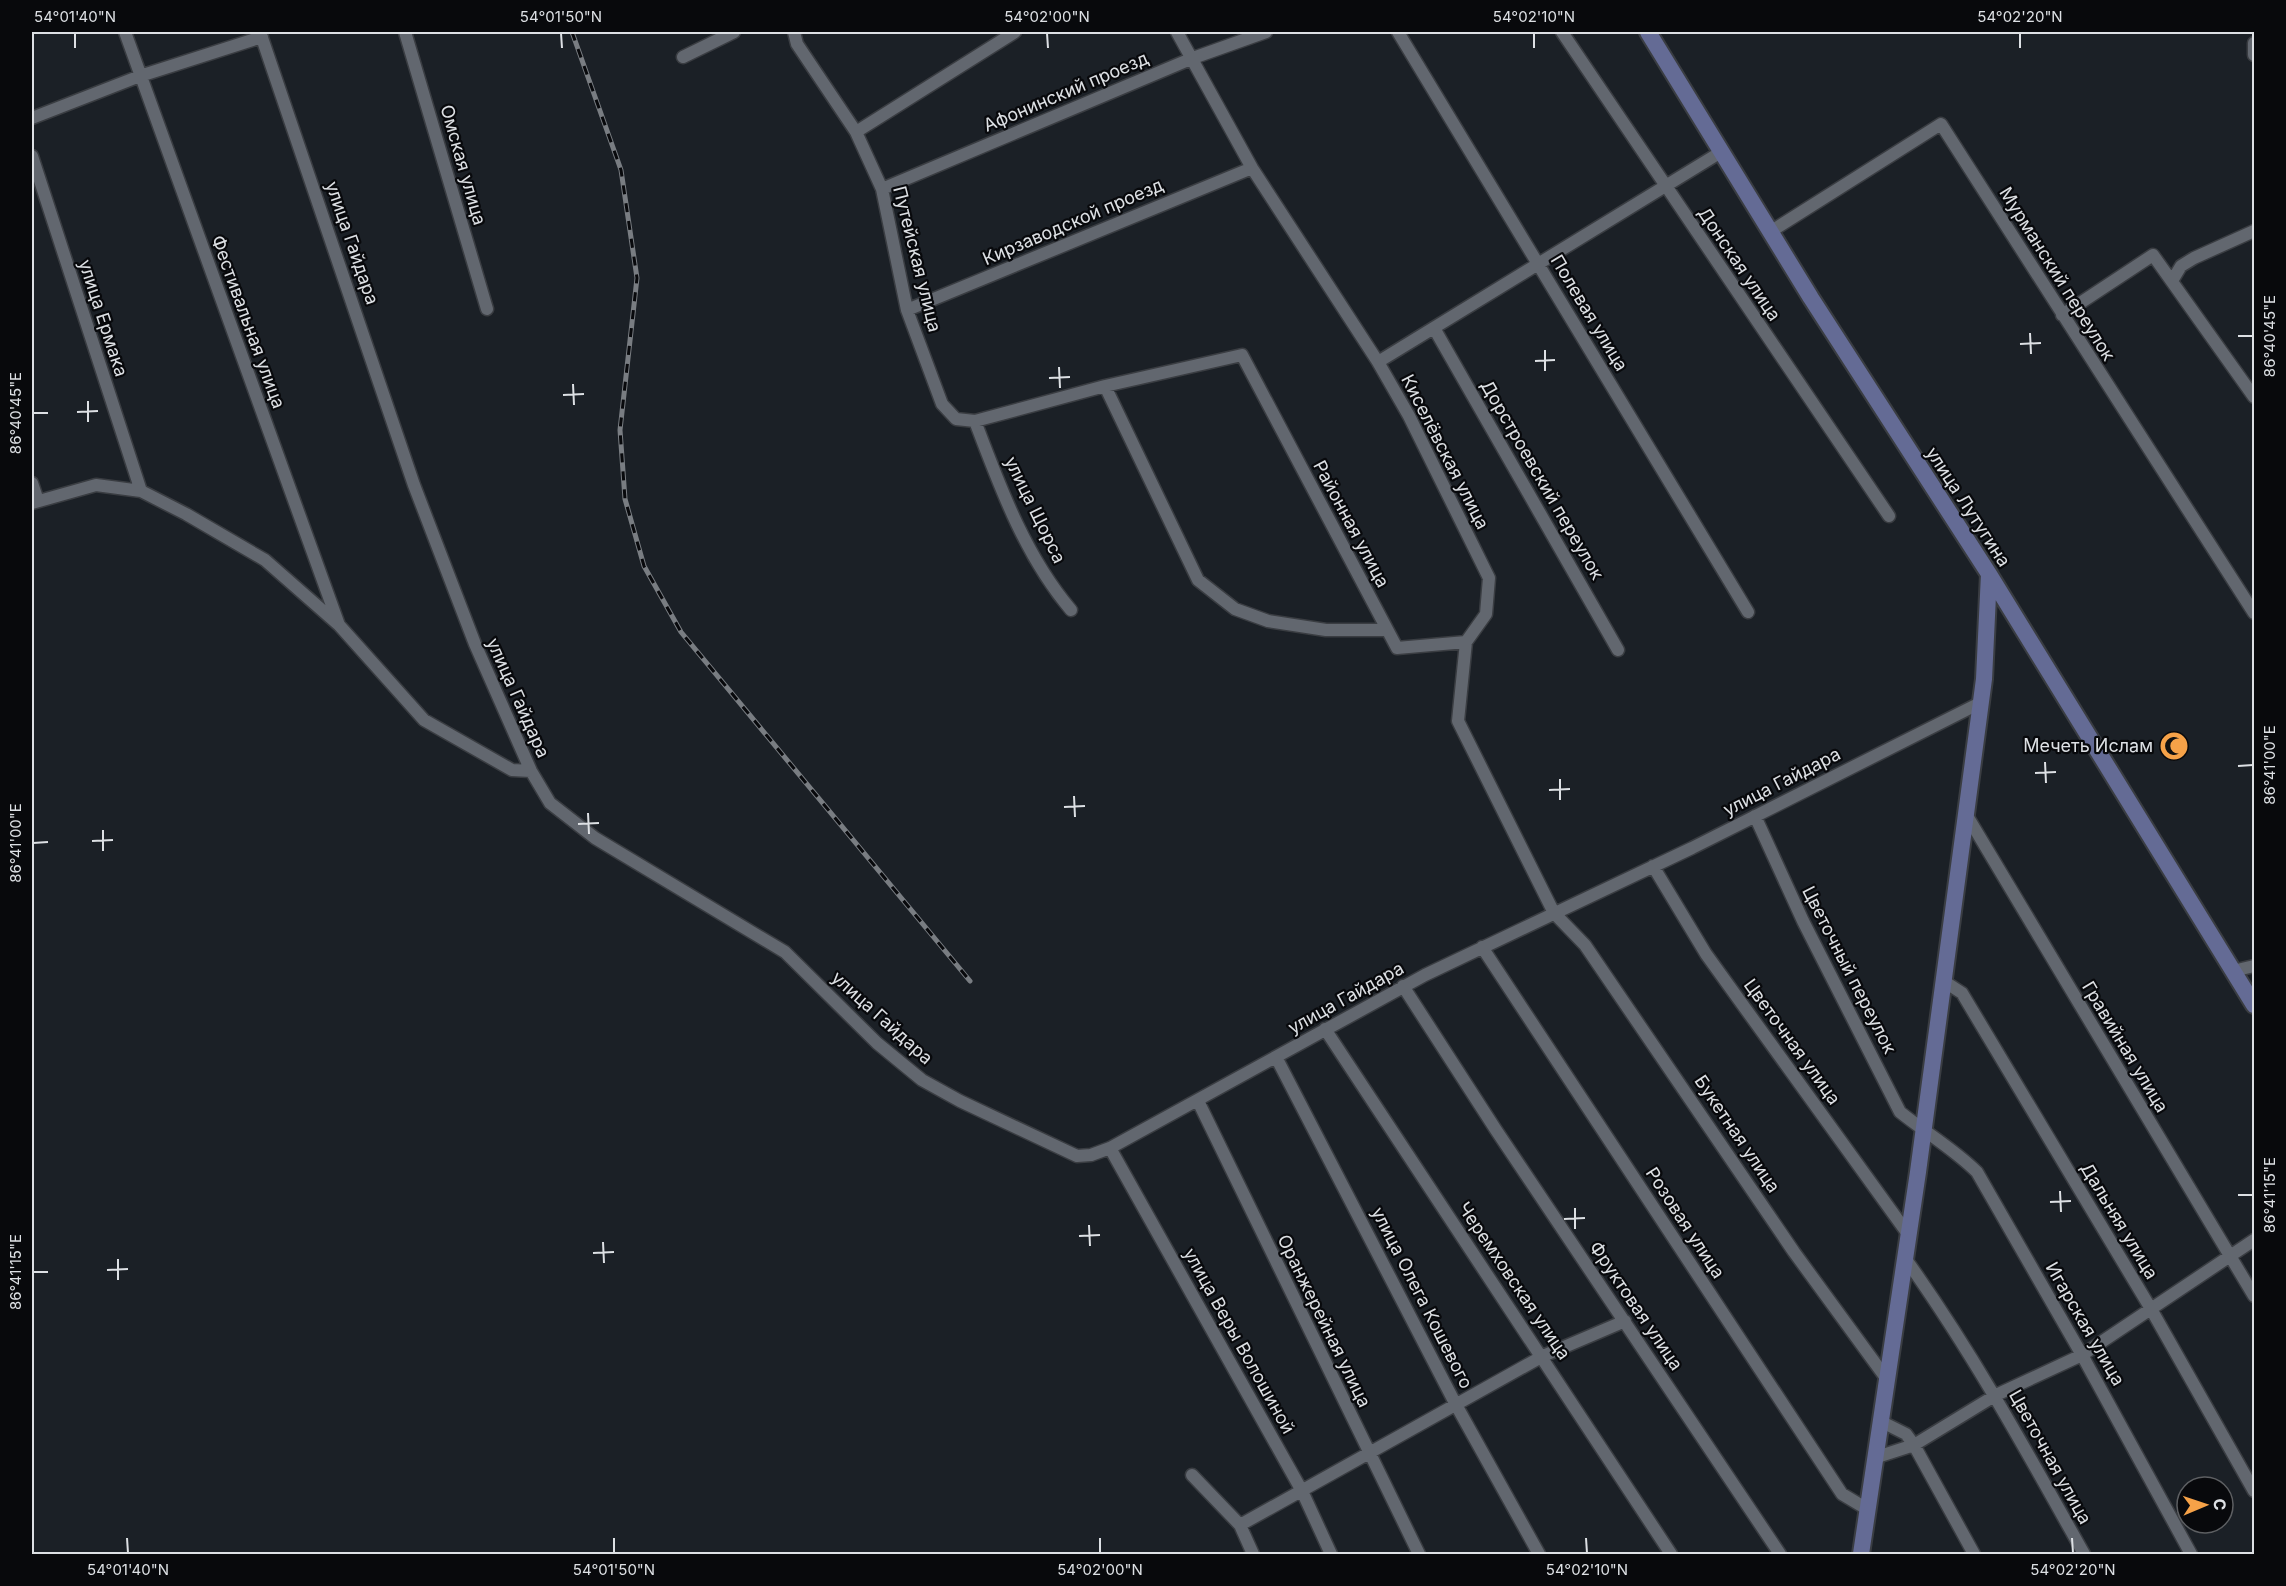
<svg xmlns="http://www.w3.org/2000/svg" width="2286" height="1586" font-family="Inter,sans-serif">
  <rect width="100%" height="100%" fill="#1b2026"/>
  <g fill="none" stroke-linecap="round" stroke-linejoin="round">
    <g stroke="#3a3d42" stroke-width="15">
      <path id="minor" d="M125,32L339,625
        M260,32L414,485L475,644L531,771L550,803L595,838L785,952L877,1043L922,1080L960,1101L1077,1156L1091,1155L1110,1148L1425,975L1692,848L1980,703
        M405,32L487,309
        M794,32L797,44L856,132L882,189L907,310L942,404L956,419L975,421L1105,386L1242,355L1397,648L1466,642
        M1177,32L1252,168L1378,362L1409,416L1489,578L1486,614L1466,642L1458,721L1554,913L1585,945L1794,1252L1886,1378
        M1398,32L1748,612
        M1562,32L1889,516
        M2254,43V55
        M683,57L734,32
        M32,118L140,76L262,37
        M856,132L1015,32
        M32,156L141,491
        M882,189L1193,58L1266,32
        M1770,232L1941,124L2254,613
        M2172,281L2181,266L2194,258L2254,231
        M907,310L1252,168
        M2062,315L2153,255L2254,397
        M1434,328L1618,650
        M1378,362L1721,152
        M1105,386L1198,580L1235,609L1268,621L1326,630H1386
        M975,421C1000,487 1025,556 1071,610
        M32,483L38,501
        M32,503L96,485L141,491L186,514L265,560L339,625L424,720L512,770L531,771
        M1966,814L2254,1296
        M1755,816L1803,921L1900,1112C1926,1133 1954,1149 1977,1172L2082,1355L2191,1554
        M1653,866L1706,954L1908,1234
        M1482,947L1842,1494L1867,1509
        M2233,971L2254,966
        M1942,980L1962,993L2151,1309L2254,1491
        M1403,986L1496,1130L1780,1554
        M1325,1029L1671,1554
        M1276,1057L1455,1403L1539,1554
        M1198,1101L1419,1554
        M1110,1148L1302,1491L1331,1554
        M1905,1258C1973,1353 2027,1452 2084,1554
        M1880,1421L1906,1434L1914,1445L1974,1554
        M1874,1458L1914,1445L1996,1395L2082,1355L2254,1240
        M1192,1475L1240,1525L1543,1356L1625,1321
        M1240,1525L1253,1554"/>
    </g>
    <g stroke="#3a3d42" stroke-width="20">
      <path id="secondary" d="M1648,32L1811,298L1989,574L2254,1005
        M1861,1554L1918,1172L1966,814L1984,679L1989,574"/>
    </g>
    <use href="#minor" stroke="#62676f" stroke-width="12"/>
    <use href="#secondary" stroke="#646b95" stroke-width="16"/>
    <g stroke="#797d82" stroke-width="5">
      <path id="rail" d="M572,32L621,170L637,278L620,430L625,499L644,566L681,632L970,981"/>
    </g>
    <use href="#rail" stroke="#08090c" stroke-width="3" stroke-dasharray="9" stroke-linecap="butt"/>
  </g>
  <path fill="none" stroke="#dde0e4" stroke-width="2" d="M75,33V48M561,33L562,48M1047,33L1048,48M1534,33V48M2020,33V48M2030,333L2031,354M2238,336H2253M2020,344L2041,343M1545,350V371M1535,361L1555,360M1059,367L1060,388M1049,378L1070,377M573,384L574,405M563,395L584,394M88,401V422M77,412L98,411M33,413H48M2045,762L2046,783M2238,766L2253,765M2035,773L2056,772M1560,779V800M1549,790L1570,789M1074,796L1075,817M1064,807L1085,806M588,813L589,834M578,824L599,823M103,830V851M92,841L113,840M33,843L48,842M2060,1191L2061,1212M2238,1195H2253M2050,1202L2071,1201M1575,1208V1229M1564,1219L1585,1218M1089,1225L1090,1246M1079,1236L1100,1235M603,1242L604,1263M593,1253L614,1252M118,1259V1280M107,1270L128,1269M33,1272H48M127,1538L128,1553M614,1538V1553M1100,1538V1553M1586,1538L1587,1553M2072,1538L2073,1553"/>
  <defs>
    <g id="mosque-disc" transform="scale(1.5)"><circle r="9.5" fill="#f6a248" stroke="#08090c"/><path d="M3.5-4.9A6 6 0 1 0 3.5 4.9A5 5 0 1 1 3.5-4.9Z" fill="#111"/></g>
  </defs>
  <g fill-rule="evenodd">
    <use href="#mosque-disc" x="2174" y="746"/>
  </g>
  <g text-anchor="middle" stroke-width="4.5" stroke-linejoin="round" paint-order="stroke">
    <g font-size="18" fill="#dde0e4" stroke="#08090c">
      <text transform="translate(1066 92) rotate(-23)" y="6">Афонинский проезд</text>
      <text transform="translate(463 165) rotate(74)" y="6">Омская улица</text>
      <text transform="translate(1073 222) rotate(-23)" y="6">Кирзаводской проезд</text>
      <text transform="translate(352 243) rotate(71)" y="6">улица Гайдара</text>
      <text transform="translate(917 259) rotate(76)" y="6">Путейская улица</text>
      <text transform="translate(1739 264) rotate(56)" y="6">Донская улица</text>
      <text transform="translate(2057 274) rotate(58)" y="6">Мурманский переулок</text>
      <text transform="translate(1589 313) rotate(59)" y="6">Полевая улица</text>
      <text transform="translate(103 318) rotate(72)" y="6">улица Ермака</text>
      <text transform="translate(248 322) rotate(70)" y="6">Фестивальная улица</text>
      <text transform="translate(1445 452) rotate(63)" y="6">Киселёвская улица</text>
      <text transform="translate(1542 480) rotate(60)" y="6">Дорстроевский переулок</text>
      <text transform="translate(1968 507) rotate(57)" y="6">улица Лутугина</text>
      <text transform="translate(1035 510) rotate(64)" y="6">улица Щорса</text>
      <text transform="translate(1351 524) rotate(62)" y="6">Районная улица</text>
      <text transform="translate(518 698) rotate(66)" y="6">улица Гайдара</text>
      <text transform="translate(1782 782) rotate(-27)" y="6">улица Гайдара</text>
      <text transform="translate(1849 970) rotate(63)" y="6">Цветочный переулок</text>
      <text transform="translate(1346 998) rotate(-29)" y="6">улица Гайдара</text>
      <text transform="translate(882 1018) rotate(42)" y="6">улица Гайдара</text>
      <text transform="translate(1792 1042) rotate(54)" y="6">Цветочная улица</text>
      <text transform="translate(2125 1047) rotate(59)" y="6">Гравийная улица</text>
      <text transform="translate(1737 1134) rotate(56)" y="6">Букетная улица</text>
      <text transform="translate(2119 1221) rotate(59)" y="6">Дальняя улица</text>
      <text transform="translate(1685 1223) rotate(57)" y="6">Розовая улица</text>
      <text transform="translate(1514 1281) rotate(56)" y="6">Черемховская улица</text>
      <text transform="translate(1422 1298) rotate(63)" y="6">улица Олега Кошевого</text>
      <text transform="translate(1636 1306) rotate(56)" y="6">Фруктовая улица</text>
      <text transform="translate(1324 1321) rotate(64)" y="6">Оранжерейная улица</text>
      <text transform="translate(2085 1324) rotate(60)" y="6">Игарская улица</text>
      <text transform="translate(1239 1341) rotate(61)" y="6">улица Веры Волошиной</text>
      <text transform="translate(2050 1457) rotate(61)" y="6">Цветочная улица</text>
    </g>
    <g font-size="18" fill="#dde0e4" stroke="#08090c" text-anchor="end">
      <text x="2153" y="752">Мечеть Ислам</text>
    </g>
  </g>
  <rect width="2286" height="1586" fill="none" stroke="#08090c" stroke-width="66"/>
  <g transform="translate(2205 1505) rotate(88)"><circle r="28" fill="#08090c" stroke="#5d5f62" stroke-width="1.5"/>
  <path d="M0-4.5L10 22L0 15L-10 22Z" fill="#f6a248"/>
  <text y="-9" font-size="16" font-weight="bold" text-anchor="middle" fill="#dde0e4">С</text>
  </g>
  <rect x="33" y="33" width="2220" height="1520" fill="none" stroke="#dde0e4" stroke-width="2"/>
  <g font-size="15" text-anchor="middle" fill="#dde0e4">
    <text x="75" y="22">54°01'40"N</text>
    <text x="561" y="22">54°01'50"N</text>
    <text x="1047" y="22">54°02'00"N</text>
    <text x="1534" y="22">54°02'10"N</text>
    <text x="2020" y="22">54°02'20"N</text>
    <text transform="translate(2270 336) rotate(-90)" y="5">86°40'45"E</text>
    <text transform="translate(16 413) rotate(-90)" y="5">86°40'45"E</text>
    <text transform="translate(2270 765) rotate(-90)" y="5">86°41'00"E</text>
    <text transform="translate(16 843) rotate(-90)" y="5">86°41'00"E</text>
    <text transform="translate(2270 1195) rotate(-90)" y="5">86°41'15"E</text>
    <text transform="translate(16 1272) rotate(-90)" y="5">86°41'15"E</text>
    <text x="128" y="1575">54°01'40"N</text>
    <text x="614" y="1575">54°01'50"N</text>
    <text x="1100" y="1575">54°02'00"N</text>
    <text x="1587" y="1575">54°02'10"N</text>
    <text x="2073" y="1575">54°02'20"N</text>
  </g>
</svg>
